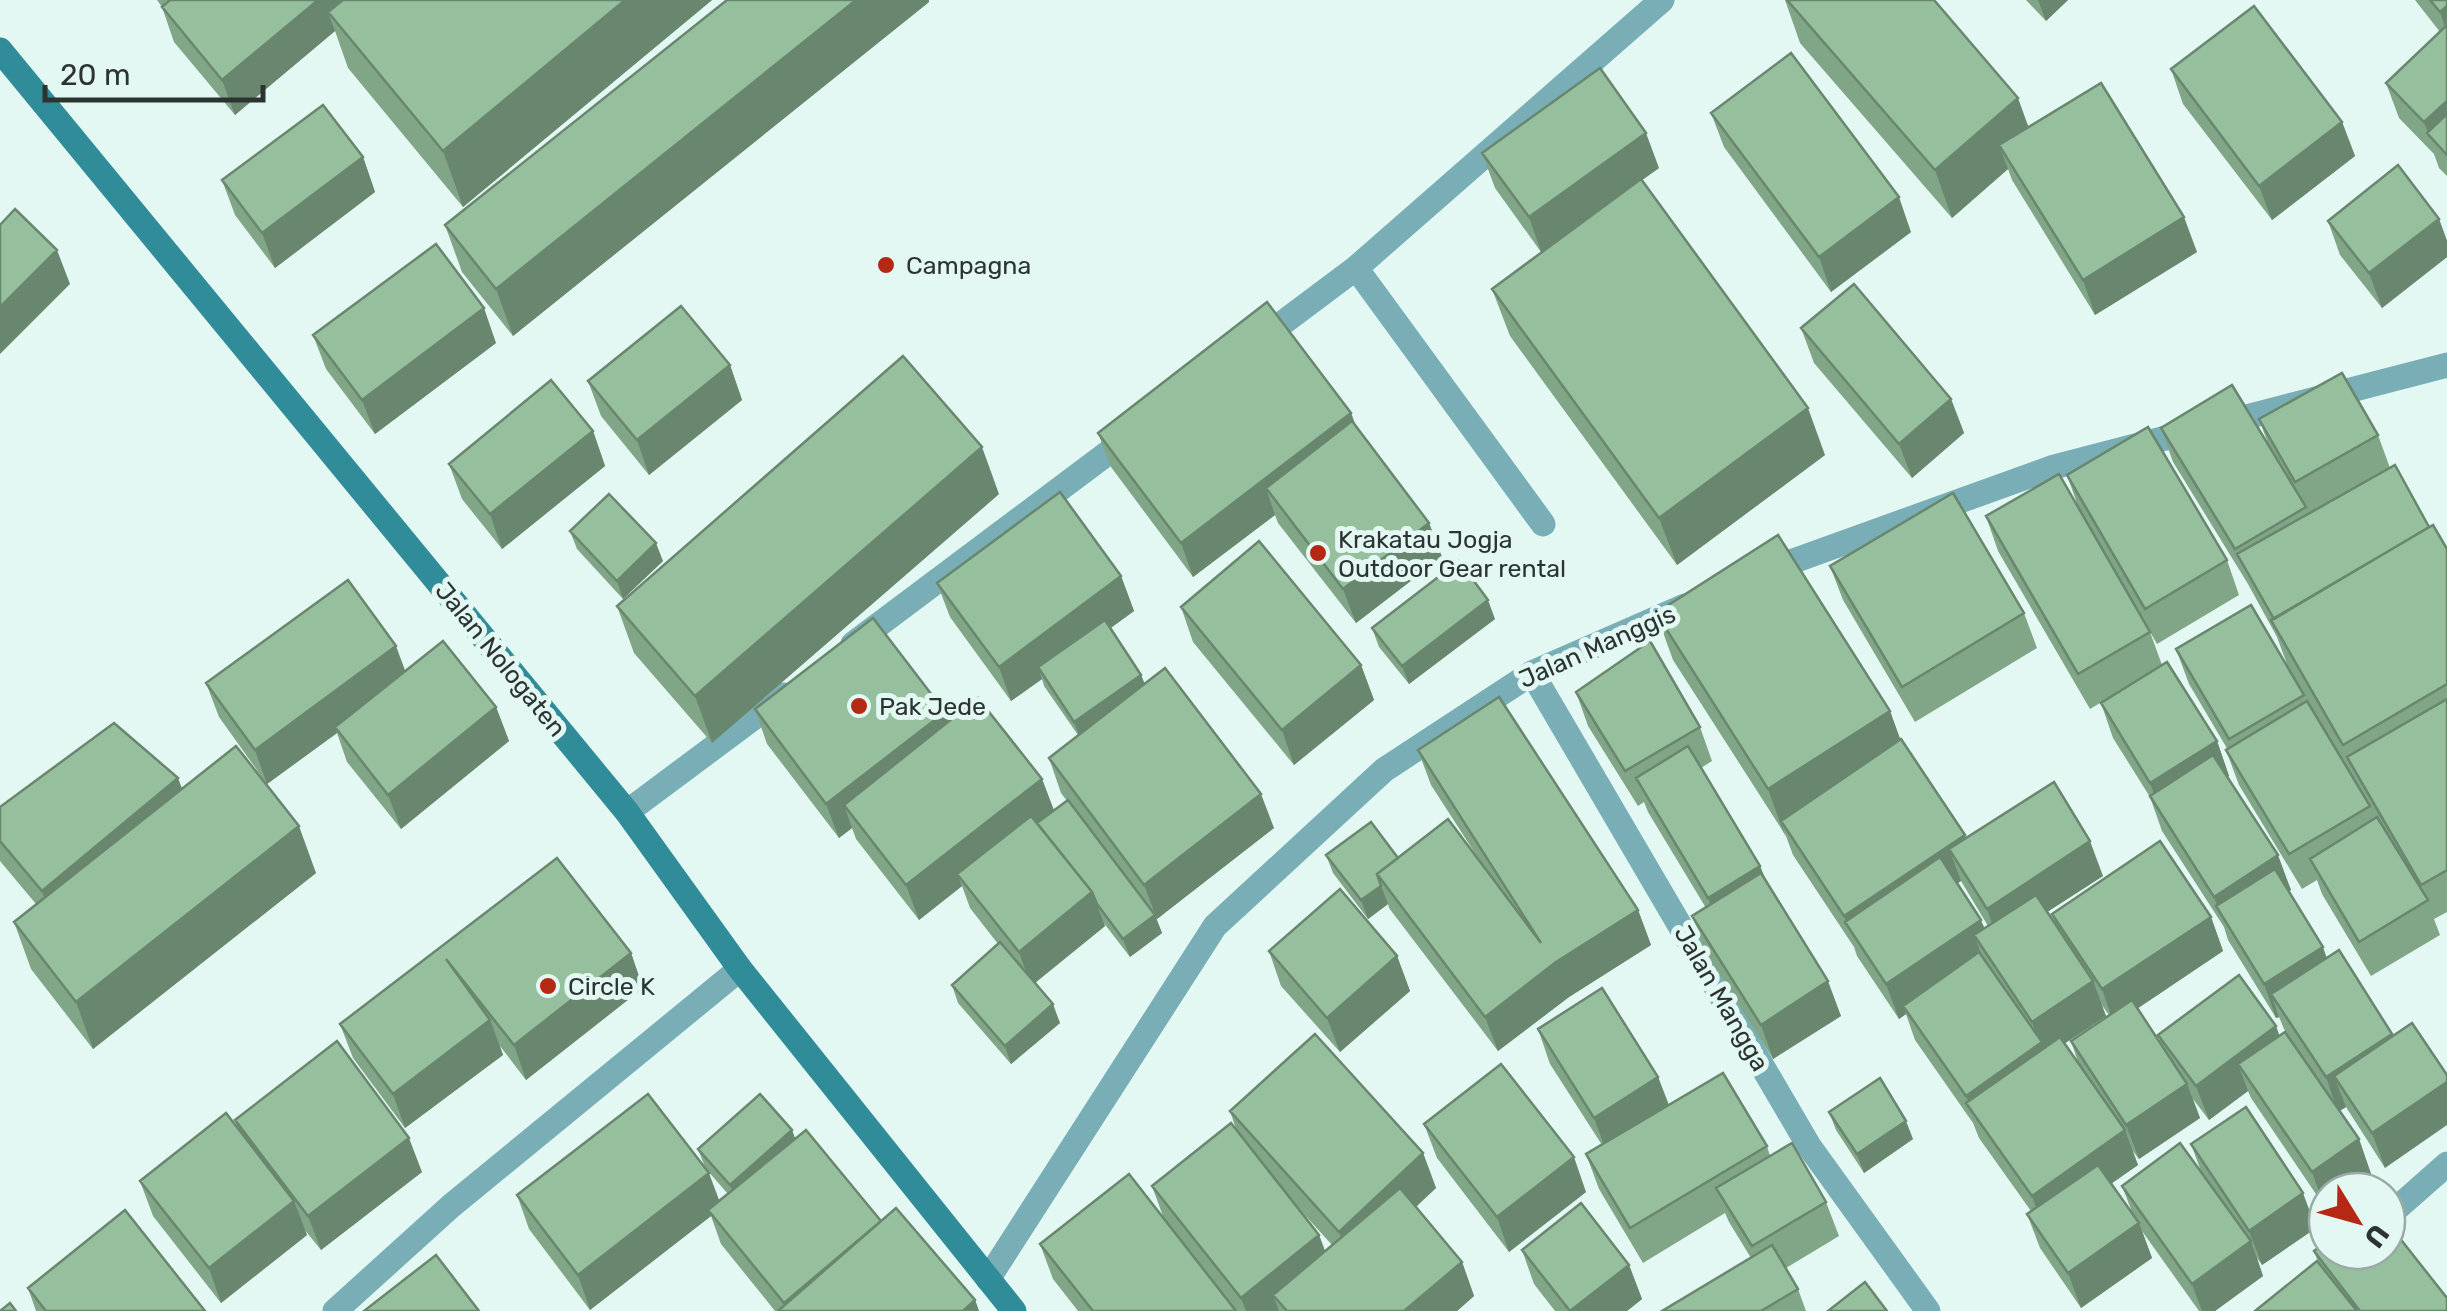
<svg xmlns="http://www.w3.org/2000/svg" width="2447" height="1311" font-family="Rubik,sans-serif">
  <rect width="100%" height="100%" fill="#e3f8f2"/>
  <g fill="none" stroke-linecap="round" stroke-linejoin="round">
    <path stroke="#79aeb7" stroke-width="25" d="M1356,268L1543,524
      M1257,342L1356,268L1662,0
      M853,644L1133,434
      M1532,673L1809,1146L1928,1311
      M627,812L784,695
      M2387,1217L2447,1164
      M335,1311L451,1206L740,969"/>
    <path stroke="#79aeb7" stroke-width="25" d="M1763,572L2054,467L2447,365
      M988,1279L1215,926L1384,770L1532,673L1685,606"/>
    <path stroke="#318c99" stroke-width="25" d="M0,50L627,812L740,969L1014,1311"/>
  </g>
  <path fill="#81a587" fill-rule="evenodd" d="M157,0H712L463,207L348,68L335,31L235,115L174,42L162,7Z
    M1785,0H1934L2029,127L2197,252L2095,315L2012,180L2008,169L1952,218L1800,43Z
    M2026,0H2068L2046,21Z
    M2415,0H2447V176L2439,168L2434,154L2399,118L2386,83L2440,32Z
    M929,2L513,336L462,272L445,225Z
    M2171,69L2342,122L2355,156L2272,220L2183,104Z
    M1711,113L1911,232L1831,292L1724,147Z
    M1482,153L1659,168L1642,180L1825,455L1677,565L1510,336L1492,289L1586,220L1541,252L1495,188Z
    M363,157L375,192L275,268L235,215L222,180Z
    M2439,219L2447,241V257L2382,308L2340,255L2328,221Z
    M1801,328L1951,399L1964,433L1912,478L1814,363Z
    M313,335L496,343L375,434L326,369Z
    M730,365L742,400L649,475L601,416L588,381Z
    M1351,413L1356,426L1429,523L1442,557L1356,623L1278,523L1275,515L1193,577L1111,467L1098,433Z
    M2259,419L2378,435L2390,468L2429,527L2447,549V912L2434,919L2440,935L2371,976L2322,894L2317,880L2302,889L2239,785L2226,750H2228L2189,684L2176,649L2288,667L2277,637L2248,584L2173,462L2161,428L2269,446Z
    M593,431L605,466L502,549L462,499L449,464Z
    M2067,475L2227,560L2239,595L2157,644L2088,525L2150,632L2162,665L2217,741L2229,776L2227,777L2291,890L2288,891L2327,958L2393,1036L2385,1168L2346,1107L2339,1111L2359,1139L2371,1174L2347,1191H2327L2324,1206L2251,1098L2248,1091L2209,1120L2193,1099L2200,1118L2139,1159L2132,1150L2138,1165L2111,1183L2132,1212L2122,1186L2202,1174L2191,1144L2316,1228L2262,1265L2257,1258L2263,1276L2215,1311H2199L2142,1231L2152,1258L2081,1308L2040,1248L2027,1214L2031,1211L1979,1138L1973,1123L1915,1040L1906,1014L1899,1019L1857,956L1854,947L1793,855L1786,836L1673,660L1656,613L1890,711L1900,739L1966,838L2103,876L2047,912L2055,924L2052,914L2211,917L2223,951L2137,1009L2162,1046L2158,1035L2276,1026L2279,1036L2302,1056L2284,1029L2279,1017L2276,1018L2228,940L2224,927L2162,831L2150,797L2113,738L2101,703L2117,693L2090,709L1998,551L1986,516L2079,509ZM1961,881L1988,926L1985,928L1957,883ZM2101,1004L2109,1015L2071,1041L2079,1065L2064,1044L2106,1016Z
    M999,494L712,743L634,653L617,606Z
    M570,531L663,561L623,599L577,549Z
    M1830,566L2024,613L2037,648L1915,722L1843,600Z
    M1121,576L1134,611L1110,628L1141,675L1145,684L1274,828L1157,919L1156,918L1162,933L1130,957L1103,922L1105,926L1035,983L1060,1023L1011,1064L958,1003L952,985L998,944L970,908L962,886L919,920L856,839L852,828L839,838L767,744L755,709L949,721L1042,779L1054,811L1067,801L1061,793L1049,758L1078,735L1044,686L1042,679L1011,701L950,617L937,583Z
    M1181,607L1361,665L1374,700L1294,765L1193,642Z
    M1495,619L1409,684L1379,647L1372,628Z
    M405,671L496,707L509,741L401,829L347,762L337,733L267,784L219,717L206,683Z
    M1576,692L1700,727L1712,761L1701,768L1760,866L1767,883L1841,1016L1773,1059L1705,951L1692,916L1706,908L1648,812L1644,802L1638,806L1588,726Z
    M1418,750L1638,910L1651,945L1569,997L1498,1051L1389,908L1388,904L1368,919L1333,873L1326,855L1480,861L1431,785Z
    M182,789L316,873L93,1049L31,969L14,922L36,904L0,861V807Z
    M557,858L631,953L643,988L526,1080L500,1046L503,1055L405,1128L353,1058L340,1024Z
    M1269,951L1397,956L1410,991L1340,1052L1281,986Z
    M1538,1029L1658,1077L1669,1105L1767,1146L1770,1156L1826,1202L1839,1236L1786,1268L1798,1289L1806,1311H1662L1751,1258L1729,1222L1725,1213L1643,1263L1599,1189L1586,1154L1602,1145L1550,1064Z
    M1230,1111L1423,1153L1436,1188L1416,1207L1462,1262L1474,1296L1457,1311H1078L1053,1279L1040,1244L1164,1219L1152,1186L1236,1129ZM1294,1203L1332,1245L1325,1251L1319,1235Z
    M1829,1112L1913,1139L1864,1173L1836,1130Z
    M235,1120L422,1172L321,1250L304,1229L307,1235L221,1303L153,1216L140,1181L238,1129Z
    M1424,1124L1586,1192L1509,1252L1437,1158Z
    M792,1130L795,1139L881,1221L975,1300L979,1311H775L721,1244L711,1216L590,1310L529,1229L517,1195L705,1167L698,1149ZM707,1170L728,1194L719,1201Z
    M1522,1250L1629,1265L1642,1299L1627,1311H1555L1534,1284Z
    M2314,1251L2447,1311H2255L2318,1262Z
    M28,1288L205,1311H36Z"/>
  <path fill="#69866e" d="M318,0H372L328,12L335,31L235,115L222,80Z
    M625,0H712L463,207L443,151Z
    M856,0H929V2L513,336L496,289Z
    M2038,0H2068L2046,21Z
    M2447,6V33L2440,12Z
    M2018,98L2035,145H1999L2008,169L1952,218L1935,170Z
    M2447,101V147L2429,136L2424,122Z
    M2342,122L2355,156L2272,220L2259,186Z
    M1646,133L1659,168L1541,252L1529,217Z
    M363,157L375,192L275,268L262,233Z
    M1899,197L1911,232L1831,292L1819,257Z
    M2184,217L2197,252L2095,315L2083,280Z
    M2439,219L2447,241V257L2382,308L2369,273Z
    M57,250L70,284L0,354V307Z
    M484,308L496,343L375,434L362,400Z
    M730,365L742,400L649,475L637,440Z
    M1951,399L1964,433L1912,478L1899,444Z
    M1808,408L1825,455L1677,565L1659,518Z
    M1351,413L1363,448L1266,488L1275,515L1193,577L1181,543Z
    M593,431L605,466L502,549L490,514Z
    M982,447L999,494L712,743L695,696Z
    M1429,523L1442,557L1356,623L1343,589Z
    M656,543L663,561L623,599L617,581Z
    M1121,576L1134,611L1044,677L1038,667L1042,679L1011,701L999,667Z
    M1488,600L1495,619L1409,684L1402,666Z
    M396,646L409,681L335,727L337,733L267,784L255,750Z
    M1361,665L1374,700L1294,765L1282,730Z
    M1141,675L1148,693L1081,740L1074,722Z
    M496,707L509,741L401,829L388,795Z
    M1890,711L1907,758L1781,821L1785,836L1768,789Z
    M945,712L958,746L844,805L852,828L839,838L826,804Z
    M2217,741L2229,776L2163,818L2150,783Z
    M178,778L191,812L54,925L42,891Z
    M1042,779L1055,813L957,874L962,886L919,920L906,885Z
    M1261,794L1274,828L1157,919L1144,885Z
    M299,826L316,873L93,1049L76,1002Z
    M1965,835L1978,870L1949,849L1961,881L1862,948L1847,925L1844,916Z
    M2090,841L2103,876L1999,943L1987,909Z
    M2278,855L2291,890L2230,929L2219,911L2214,897Z
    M1760,866L1773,900L1721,933L1708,898Z
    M1381,886L1388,904L1368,919L1361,900Z
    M1092,892L1105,926L1031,986L1019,952Z
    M1638,910L1651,945L1569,997L1498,1051L1485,1017L1556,962Z
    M1155,915L1162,933L1130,957L1123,939Z
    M2211,917L2223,951L2114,1024L2102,989Z
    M1981,920L1994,954L1974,935L1984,961L1903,1006L1906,1014L1899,1019L1886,984Z
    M2323,947L2335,982L2271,994L2279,1017L2276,1018L2264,984Z
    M631,953L643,988L526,1080L514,1045Z
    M1397,956L1410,991L1340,1052L1327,1018Z
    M1828,981L1841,1016L1773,1059L1761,1025Z
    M2093,981L2106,1016L2047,1055L1972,1111L1966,1096L2040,1044L2032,1022Z
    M1053,1004L1060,1023L1011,1064L1005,1046Z
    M490,1020L503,1055L405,1128L393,1094Z
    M2276,1026L2288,1060L2238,1064L2248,1091L2209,1120L2196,1086Z
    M2392,1034L2404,1068L2334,1076L2346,1107L2338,1112L2326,1077Z
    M1658,1077L1671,1111L1607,1153L1594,1118Z
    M2447,1082V1125L2385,1168L2372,1133Z
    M2187,1084L2200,1118L2139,1159L2126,1125Z
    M1906,1121L1913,1139L1864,1173L1857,1154Z
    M792,1130L799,1149L737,1204L730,1185Z
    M2125,1130L2138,1165L2044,1231L2032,1196Z
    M409,1138L422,1172L321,1250L308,1216Z
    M2359,1139L2371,1174L2347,1191H2327V1204L2324,1206L2312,1172Z
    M1423,1153L1436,1188L1351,1266L1339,1232Z
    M1574,1157L1586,1192L1509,1252L1497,1217Z
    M709,1173L722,1208L708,1210L711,1216L590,1310L578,1275Z
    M2303,1193L2316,1228L2262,1265L2249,1231Z
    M294,1201L307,1235L221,1303L209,1268Z
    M2139,1223L2152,1258L2081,1308L2068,1273Z
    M1319,1235L1332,1270L1273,1295L1279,1311H1246L1241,1298Z
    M2251,1241L2263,1276L2215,1311H2202L2192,1284Z
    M1462,1262L1474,1296L1457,1311H1404Z
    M1629,1265L1642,1299L1627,1311H1571Z
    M975,1300L979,1311H963Z"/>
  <path fill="#96c09d" stroke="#69866e" stroke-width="2.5" d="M170,0H318L222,80L162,7Z
    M343,0H625L443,151L328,12Z
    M727,0H856L496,289L445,225Z
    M1787,0H1934L2018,98L1935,170Z
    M2430,0H2447V6L2440,12Z
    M2254,6L2342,122L2259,186L2171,69Z
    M2447,25V101L2424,122L2386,83Z
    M1791,53L1899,197L1819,257L1711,113Z
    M1600,68L1646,133L1529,217L1482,153Z
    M2101,83L2184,217L2083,280L1999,145Z
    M323,105L363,157L262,233L222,180Z
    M2447,114V155L2427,133Z
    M2398,165L2439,219L2369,273L2328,221Z
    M1641,179L1808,408L1659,518L1492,289Z
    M15,209L57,250L0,307V225Z
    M436,244L484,308L362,400L313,335Z
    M1854,284L1951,399L1899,444L1801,328Z
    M1267,302L1351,413L1181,543L1098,433Z
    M681,306L730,365L637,440L588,381Z
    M903,356L982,447L695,696L617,606Z
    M2342,373L2378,435L2295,482L2259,419Z
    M551,380L593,431L490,514L449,464Z
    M2232,385L2306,507L2235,549L2161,428Z
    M1352,421L1429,523L1343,589L1266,488Z
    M2148,427L2227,560L2145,609L2067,475Z
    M2395,465L2429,527L2274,619L2237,554Z
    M2059,474L2150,632L2078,674L1986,516Z
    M1060,492L1121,576L999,667L937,583Z
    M1953,493L2024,613L1902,687L1830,566Z
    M609,494L656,543L617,581L570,531Z
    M2433,525L2447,549V684L2343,745L2271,620Z
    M1778,535L1890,711L1768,789L1656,613Z
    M1259,541L1361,665L1282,730L1181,607Z
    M1459,561L1488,600L1402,666L1372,628Z
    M348,580L396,646L255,750L206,683Z
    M2251,605L2304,695L2229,739L2176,649Z
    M873,618L945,712L826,804L755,709Z
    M1105,620L1141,675L1074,722L1038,667Z
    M443,641L496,707L388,795L335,727Z
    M1650,641L1700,727L1625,771L1576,692Z
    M2167,662L2217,741L2150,783L2101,703Z
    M1165,668L1261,794L1144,885L1049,758Z
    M1499,697L1638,910L1556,962L1485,1017L1377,874L1448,819L1541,943L1418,750Z
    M978,698L1042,779L906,885L844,805Z
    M2447,699V870L2421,885L2347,757Z
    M2307,701L2370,806L2289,854L2226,750Z
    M114,723L178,778L42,891L0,841V807Z
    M1901,739L1965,835L1844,916L1781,821Z
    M236,746L299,826L76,1002L14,922Z
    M1688,746L1760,866L1708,898L1636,778Z
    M2213,755L2278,855L2214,897L2150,796Z
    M2054,782L2090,841L1987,909L1949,849Z
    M1068,800L1155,915L1123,939L1097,904L1092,892L1037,823Z
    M1031,816L1092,892L1019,952L957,874Z
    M2377,817L2428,900L2359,942L2310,859Z
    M1371,822L1398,858L1377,874L1381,886L1361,900L1326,855Z
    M2160,841L2211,917L2102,989L2052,914Z
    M1940,857L1981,920L1886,984L1845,922Z
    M557,858L631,953L514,1045L446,959L490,1020L393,1094L340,1024Z
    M2275,869L2323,947L2264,984L2216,906Z
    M1761,873L1828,981L1761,1025L1692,916Z
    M1340,889L1397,956L1327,1018L1269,951Z
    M2036,895L2093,981L2032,1022L1974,935Z
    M1000,942L1053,1004L1005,1046L952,985Z
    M2339,950L2392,1034L2326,1077L2271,994Z
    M1979,952L2042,1042L1966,1096L1903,1006Z
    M2239,975L2276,1026L2196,1086L2158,1035Z
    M1602,988L1658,1077L1594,1118L1538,1029Z
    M2132,1000L2187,1084L2126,1125L2071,1041Z
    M2412,1023L2447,1075V1082L2372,1133L2334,1076Z
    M2285,1032L2359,1139L2312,1172L2238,1064Z
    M1315,1034L1423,1153L1339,1232L1230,1111Z
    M2060,1037L2125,1130L2032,1196L1966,1103Z
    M337,1041L409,1138L308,1216L235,1120Z
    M1501,1064L1574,1157L1497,1217L1424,1124Z
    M1723,1073L1767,1146L1630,1228L1586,1154Z
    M1880,1078L1906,1121L1857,1154L1829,1112Z
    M648,1094L709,1173L578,1275L517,1195Z
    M760,1094L792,1130L730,1185L698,1149Z
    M2246,1107L2303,1193L2249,1231L2191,1144Z
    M226,1113L294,1201L209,1268L140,1181Z
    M1231,1123L1319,1235L1241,1298L1152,1186Z
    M806,1130L881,1221L784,1303L708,1210Z
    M1792,1143L1826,1202L1752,1246L1716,1188Z
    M2180,1143L2251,1241L2192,1284L2122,1186Z
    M2098,1165L2139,1223L2068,1273L2027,1214Z
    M1129,1174L1236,1311H1093L1040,1244Z
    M1400,1188L1462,1262L1404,1311H1287L1273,1295Z
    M1581,1203L1629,1265L1570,1311L1522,1250Z
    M896,1208L975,1300L963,1311H778Z
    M125,1210L205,1311H46L28,1288Z
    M2387,1222L2447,1298V1311H2360L2314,1251L2327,1241V1251H2387Z
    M1772,1245L1798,1289L1761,1311H1662Z
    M436,1255L479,1311H364Z
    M2317,1261L2357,1311H2255Z
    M1865,1282L1887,1311H1828Z
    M10,1303L16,1311H0Z"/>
  <g fill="#b52813" stroke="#e3f8f2" stroke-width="4">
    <circle cx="886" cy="265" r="10"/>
    <circle cx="1318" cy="553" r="10"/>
    <circle cx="859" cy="706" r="10"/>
    <circle cx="548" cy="986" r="10"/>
  </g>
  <g text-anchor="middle" stroke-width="10" stroke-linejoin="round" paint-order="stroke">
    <g font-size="25" fill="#2c3432" stroke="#e3f8f2" text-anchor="start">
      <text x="906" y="274">Campagna</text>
      <text x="1338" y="548">Krakatau Jogja<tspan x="1338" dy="29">Outdoor Gear rental</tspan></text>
      <text x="879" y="715">Pak Jede</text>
      <text x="568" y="995">Circle K</text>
    </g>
    <g font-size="25" fill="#2c3432" stroke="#e3f8f2">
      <text transform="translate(1597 646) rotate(-24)" y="9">Jalan Manggis</text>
      <text transform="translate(501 659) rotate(51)" y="9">Jalan Nologaten</text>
      <text transform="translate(1722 998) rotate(60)" y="9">Jalan Mangga</text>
    </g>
  </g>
  <g transform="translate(2357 1221) rotate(127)"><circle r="48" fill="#e3f8f2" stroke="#9aaaa5" stroke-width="2.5"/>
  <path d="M0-8L18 38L0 25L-18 38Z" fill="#b52813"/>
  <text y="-15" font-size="28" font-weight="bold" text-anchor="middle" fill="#2c3432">U</text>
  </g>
  <path d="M45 85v15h218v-15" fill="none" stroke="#2c3432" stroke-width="5"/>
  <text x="60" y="85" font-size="30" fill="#2c3432" stroke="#e3f8f2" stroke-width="8" paint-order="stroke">20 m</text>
</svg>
